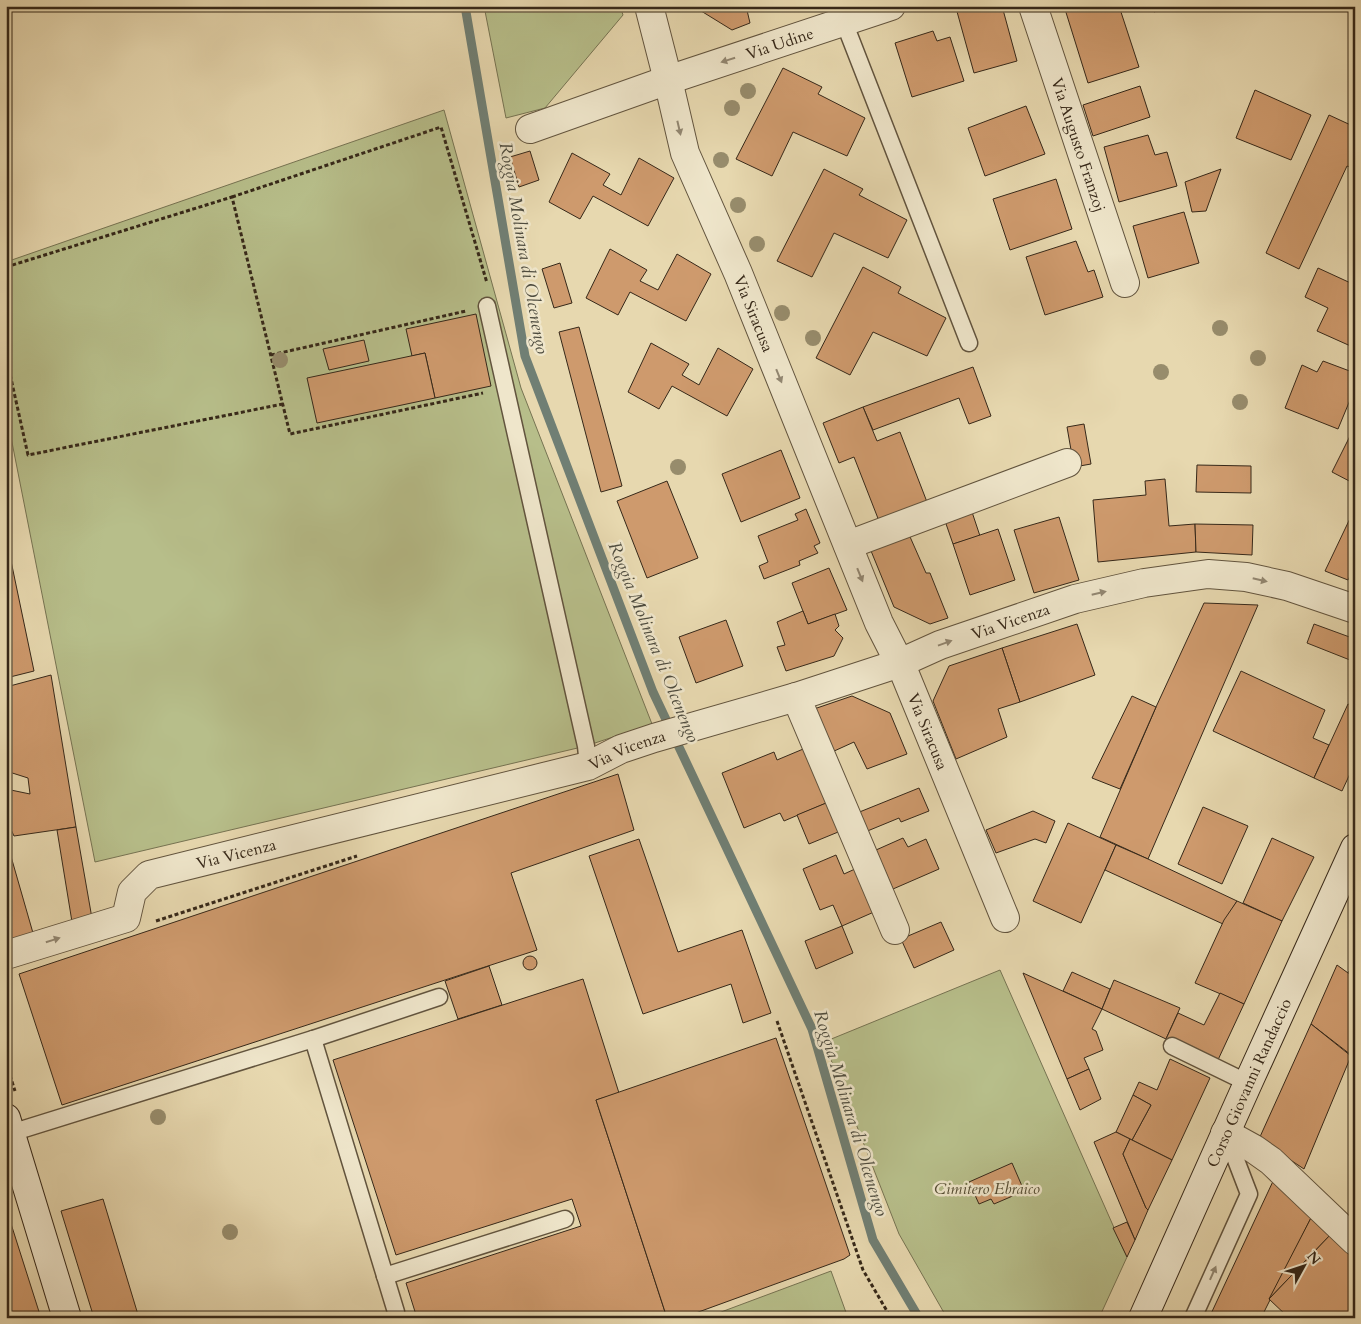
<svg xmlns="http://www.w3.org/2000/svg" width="1361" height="1324" font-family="Cardo,serif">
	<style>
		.green { fill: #b7be8a; stroke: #767352 }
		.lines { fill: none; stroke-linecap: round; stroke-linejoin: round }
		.stream { stroke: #707f74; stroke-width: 9 }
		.building { fill: #ce9a6d; stroke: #362819 }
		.lane-casing { stroke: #62543e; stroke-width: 19 }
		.street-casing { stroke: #62543e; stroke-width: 30 }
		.secondary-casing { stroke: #362819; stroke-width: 30 }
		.path { stroke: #362819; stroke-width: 3; stroke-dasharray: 4 2.5; stroke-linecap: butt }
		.lane { stroke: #efe6cb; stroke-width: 16 }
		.street { stroke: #efe6cb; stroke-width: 28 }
		.secondary { stroke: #efe6cb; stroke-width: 28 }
		.tree { fill: #978c6c }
		.oneway { fill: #928772 }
		.labels { text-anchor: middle; stroke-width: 5; stroke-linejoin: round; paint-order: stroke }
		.street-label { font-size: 16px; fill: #362819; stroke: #efe6cb }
		.park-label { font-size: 16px; font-style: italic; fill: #564e35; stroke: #efe6cb }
		.water-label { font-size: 18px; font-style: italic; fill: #4e4c3f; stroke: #efe6cb }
	</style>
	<rect width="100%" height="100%" fill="#e7d8af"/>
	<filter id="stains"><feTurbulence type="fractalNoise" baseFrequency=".004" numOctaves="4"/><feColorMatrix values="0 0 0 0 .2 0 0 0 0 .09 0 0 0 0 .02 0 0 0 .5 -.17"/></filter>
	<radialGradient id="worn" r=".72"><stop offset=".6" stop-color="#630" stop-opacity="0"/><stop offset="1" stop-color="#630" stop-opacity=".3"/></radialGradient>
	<g class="green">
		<polygon points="484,6 620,6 623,15 545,108 506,118"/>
		<polygon points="444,110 521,388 652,724 586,746 95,862 6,412 6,262"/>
		<polygon points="1000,970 1127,1257 1099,1318 947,1318 899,1234 824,1042"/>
		<polygon points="831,1271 848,1318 705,1318"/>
	</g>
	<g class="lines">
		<polyline class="stream" points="465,6 525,356 653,692 812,1029 873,1240 919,1318"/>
	</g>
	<g class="building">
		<polygon points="693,6 746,6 750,23 732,30"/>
		<polygon points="962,6 1002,6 1017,61 974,73 956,8"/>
		<polygon points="1064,6 1119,6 1139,67 1088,83"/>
		<polygon points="1152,6 1173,6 1154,12"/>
		<polygon points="933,31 937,41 950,37 964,81 912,97 895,43"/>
		<polygon points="783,68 822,87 818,94 865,118 847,156 793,132 772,176 736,159"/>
		<polygon points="1140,86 1150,117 1093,136 1083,105"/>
		<polygon points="1255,90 1311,115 1291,160 1236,138"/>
		<polygon points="1026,106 1045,154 985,176 968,128"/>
		<polygon points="1329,115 1355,127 1355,169 1347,166 1299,269 1266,253"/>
		<polygon points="1148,135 1155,155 1167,152 1177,186 1119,202 1104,147"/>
		<polygon points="530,151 539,180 519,187 510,157"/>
		<polygon points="572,153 610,174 603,185 621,195 639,158 674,178 648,226 593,196 580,219 549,202"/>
		<polygon points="824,169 863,189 859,195 907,220 888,258 834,233 812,277 777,261"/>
		<polygon points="1221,169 1206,211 1192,212 1185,182"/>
		<polygon points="1056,179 1072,229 1010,250 993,199"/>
		<polygon points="1184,212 1199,263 1148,278 1133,226"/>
		<polygon points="1076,241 1088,272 1094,270 1103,297 1045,315 1026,257"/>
		<polygon points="610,249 647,270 640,281 658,290 677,254 711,274 686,321 630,292 618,315 586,298"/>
		<polygon points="560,263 572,303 554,308 542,269"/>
		<polygon points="863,267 901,287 898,293 946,318 927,356 873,332 850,375 816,358"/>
		<polygon points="1318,268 1355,285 1355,348 1317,331 1328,308 1305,297"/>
		<polygon points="476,314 491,386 435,398 425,353 412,356 406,329"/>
		<polygon points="579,327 622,486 601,492 559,332"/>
		<polygon points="364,340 369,361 329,370 323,349"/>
		<polygon points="651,343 689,364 682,375 699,385 718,348 753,369 727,416 672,386 659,409 628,392"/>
		<polygon points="425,353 435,398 317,423 307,378"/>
		<polygon points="1323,361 1355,373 1355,388 1338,429 1285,408 1302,365 1317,372"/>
		<polygon points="973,367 991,416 969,424 959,398 873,430 863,407"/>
		<polygon points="863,407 877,441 900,432 927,502 879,521 854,457 839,463 823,423"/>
		<polygon points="1084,424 1091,464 1074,467 1067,427"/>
		<polygon points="1355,426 1355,484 1332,472"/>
		<polygon points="781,450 800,498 741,522 722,474"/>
		<polygon points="1197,465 1251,466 1251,493 1196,492"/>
		<polygon points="1165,479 1169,526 1195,524 1196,552 1098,562 1093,500 1146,495 1145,481"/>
		<polygon points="667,481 698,558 647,578 617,501"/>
		<polygon points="1355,508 1355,566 1348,580 1325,571"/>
		<polygon points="806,509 820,543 814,546 818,553 799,561 800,565 764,579 759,566 768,562 758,536 798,520 795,514"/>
		<polygon points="971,509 980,536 953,544 944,518"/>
		<polygon points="1059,517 1079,580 1034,593 1014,530"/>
		<polygon points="1195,524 1253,525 1252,555 1196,552"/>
		<polygon points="998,529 1015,580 970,595 953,544"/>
		<polygon points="907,530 926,573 930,573 948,618 930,624 894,607 869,546"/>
		<polygon points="6,537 34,671 6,678"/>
		<polygon points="829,568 847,610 808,624 792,583"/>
		<polygon points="1204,603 1258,605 1148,859 1100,837 1156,707"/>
		<polygon points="803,611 808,624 835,614 839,626 835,630 843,638 834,656 786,671 777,647 785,645 777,622"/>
		<polygon points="726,620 743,666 696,683 679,637"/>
		<polygon points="1077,624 1095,675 1020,702 1002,648"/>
		<polygon points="1314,624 1355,639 1355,662 1307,643"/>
		<polygon points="1002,648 1020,702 998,709 1007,737 956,759 933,701 949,666"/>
		<polygon points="1241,671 1325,710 1313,738 1329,745 1314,778 1213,731"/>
		<polygon points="51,675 76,827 14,836 6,819 6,789 30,794 28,778 6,771 6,687"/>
		<polygon points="852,696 890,713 907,754 867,769 854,742 832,752 814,709"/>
		<polygon points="1132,696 1156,707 1120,789 1092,778"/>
		<polygon points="1348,704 1355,707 1355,763 1342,791 1314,778"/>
		<polygon points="808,747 831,801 784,821 780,813 744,828 722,773 774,752 777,760"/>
		<polygon points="618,774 634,830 511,873 537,950 62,1105 19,974"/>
		<polygon points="919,788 929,811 901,822 899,818 865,832 857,813"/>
		<polygon points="831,801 843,830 809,844 797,815"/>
		<polygon points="1203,807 1248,826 1222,884 1178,864"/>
		<polygon points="1033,811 1055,821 1046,843 1035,839 996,853 986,830"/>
		<polygon points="1068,823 1116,845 1081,923 1033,901"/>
		<polygon points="76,827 93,924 73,928 57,830"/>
		<polygon points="903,838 908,847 926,839 939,869 893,889 876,850"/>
		<polygon points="1272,838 1314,857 1282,921 1243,903"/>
		<polygon points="6,839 35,940 6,948"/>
		<polygon points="639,839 678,952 742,930 771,1013 743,1023 731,984 643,1014 589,856"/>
		<polygon points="1116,845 1148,859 1237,901 1223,924 1105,870"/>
		<polygon points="836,855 844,874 855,869 874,912 842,926 833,905 820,910 803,869"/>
		<polygon points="1237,901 1282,921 1244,1004 1195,983 1224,920"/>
		<polygon points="941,922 954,950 914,968 901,939"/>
		<polygon points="842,926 853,953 816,969 805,941"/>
		<circle cx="530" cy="963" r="7"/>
		<polygon points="1355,963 1355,978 1347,974"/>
		<polygon points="1337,965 1355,978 1355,1007 1352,1016 1355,1018 1355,1058 1311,1024"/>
		<polygon points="489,966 502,1005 458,1019 445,981"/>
		<polygon points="1072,972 1110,989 1102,1009 1063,991"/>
		<polygon points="1023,973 1102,1009 1092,1029 1096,1031 1103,1050 1084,1058 1089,1069 1067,1079"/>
		<polygon points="583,979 619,1093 596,1100 667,1318 417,1318 406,1283 581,1226 572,1199 396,1255 333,1060"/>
		<polygon points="1114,980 1180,1008 1166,1039 1102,1009"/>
		<polygon points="1220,993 1244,1004 1217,1062 1166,1039 1178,1013 1204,1025"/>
		<polygon points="1311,1024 1351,1056 1304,1169 1259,1139"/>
		<polygon points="776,1038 850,1255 844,1259 682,1318 667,1318 596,1100"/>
		<polygon points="1170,1059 1210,1078 1172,1160 1132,1140 1151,1105 1133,1095 1139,1082 1157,1090"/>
		<polygon points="1089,1069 1101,1099 1080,1110 1067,1079"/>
		<polygon points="1133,1095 1151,1105 1132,1140 1116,1132"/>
		<polygon points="1116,1132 1130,1139 1123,1154 1146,1208 1148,1210 1135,1240 1094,1142"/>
		<polygon points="1130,1139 1172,1160 1148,1210 1146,1208 1123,1154"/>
		<polygon points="1012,1163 1022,1186 1012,1190 1015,1195 994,1204 991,1199 979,1204 969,1182"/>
		<polygon points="1275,1177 1313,1214 1261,1318 1209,1318"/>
		<polygon points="103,1199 139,1318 94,1318 61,1211"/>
		<polygon points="6,1208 41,1318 6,1318"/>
		<polygon points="1313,1214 1333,1232 1269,1299"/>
		<polygon points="1127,1222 1135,1240 1127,1257 1113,1228"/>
		<polygon points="1333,1232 1355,1253 1355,1318 1289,1318 1269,1299"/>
	</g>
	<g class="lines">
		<g class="lane-casing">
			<g id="lane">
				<polyline points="844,22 969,343"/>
				<polyline points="487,306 586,746 588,766"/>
				<polyline points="313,1039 439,997"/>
				<polyline points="1172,1046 1248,1083"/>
				<polyline points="11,1133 313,1039 396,1312"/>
				<polyline points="385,1276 565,1219"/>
				<polyline points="1193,1318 1249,1194 1226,1134"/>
			</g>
		</g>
		<g class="street-casing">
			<g id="street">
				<path id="s1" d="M649 6 668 80 685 153 738 273 879 623 904 672 1005 918"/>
				<path id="s2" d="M1033 6 1125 283"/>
				<path id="s3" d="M530 129 668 80 891 6"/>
				<polyline points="848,545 1067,463"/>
				<polyline points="796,697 895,930"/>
				<path id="s4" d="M6 955 126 918 132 892 149 875 588 766 621 749 654 738 796 697 900 663 940 645 1075 599 1144 583 1208 574 1246 577 1287 586 1355 609"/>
				<polyline points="1225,1133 1254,1149 1271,1161 1355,1241"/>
			</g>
		</g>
		<g class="secondary-casing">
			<g id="secondary">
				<polyline points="6,1118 67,1318"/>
				<path id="s5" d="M1143 1318 1248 1083 1355 848"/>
			</g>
		</g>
		<g class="path">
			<polyline points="232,197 441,127 487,283"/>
			<polyline points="6,267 232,197 290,434 483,393"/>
			<polyline points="271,355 466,311"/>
			<polyline points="6,356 28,455 283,404"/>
			<polyline points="156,921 357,856"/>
			<polyline points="777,1021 863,1270 891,1318"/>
			<polyline points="6,1063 15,1091"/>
		</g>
		<use href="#lane" class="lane"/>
		<use href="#street" class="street"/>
		<use href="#secondary" class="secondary"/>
	</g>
	<g class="tree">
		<circle cx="748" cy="91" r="8"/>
		<circle cx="732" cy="108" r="8"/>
		<circle cx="721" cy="160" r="8"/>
		<circle cx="738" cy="205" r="8"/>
		<circle cx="757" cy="244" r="8"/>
		<circle cx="782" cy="313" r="8"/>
		<circle cx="1220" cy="328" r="8"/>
		<circle cx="813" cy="338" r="8"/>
		<circle cx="1258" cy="358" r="8"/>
		<circle cx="280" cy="360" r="8"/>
		<circle cx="1161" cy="372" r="8"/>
		<circle cx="1240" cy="402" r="8"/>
		<circle cx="678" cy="467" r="8"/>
		<circle cx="158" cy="1117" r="8"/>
		<circle cx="230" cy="1232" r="8"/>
	</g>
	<defs><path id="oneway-solid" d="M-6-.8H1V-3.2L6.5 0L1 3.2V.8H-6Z" transform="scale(1.25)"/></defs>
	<g class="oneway">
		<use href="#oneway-solid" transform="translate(728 60) rotate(162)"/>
		<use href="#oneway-solid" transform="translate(679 128) rotate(77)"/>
		<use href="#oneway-solid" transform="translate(779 376) rotate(68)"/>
		<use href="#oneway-solid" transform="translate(860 575) rotate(68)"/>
		<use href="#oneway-solid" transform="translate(1260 580) rotate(13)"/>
		<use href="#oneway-solid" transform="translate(1099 593) rotate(-13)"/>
		<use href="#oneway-solid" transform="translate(945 643) rotate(-20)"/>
		<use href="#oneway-solid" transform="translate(53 940) rotate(-17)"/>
		<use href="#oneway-solid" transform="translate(1213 1273) rotate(-66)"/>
	</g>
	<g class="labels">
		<g class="street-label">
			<text dy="6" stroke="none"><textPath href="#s3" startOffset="264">Via Udine</textPath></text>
			<text dy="6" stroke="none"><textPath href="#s2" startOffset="146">Via Augusto Franzoj</textPath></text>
			<text dy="6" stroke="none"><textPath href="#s1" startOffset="326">Via Siracusa</textPath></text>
			<text dy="6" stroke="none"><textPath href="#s4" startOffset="1076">Via Vicenza</textPath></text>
			<text dy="6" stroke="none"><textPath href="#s1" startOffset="779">Via Siracusa</textPath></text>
			<text dy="6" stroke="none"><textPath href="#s4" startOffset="671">Via Vicenza</textPath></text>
			<text dy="6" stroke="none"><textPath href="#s4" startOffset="266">Via Vicenza</textPath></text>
			<text dy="6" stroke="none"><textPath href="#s5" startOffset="258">Corso Giovanni Randaccio</textPath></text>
		</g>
		<g class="park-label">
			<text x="987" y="1194">Cimitero Ebraico</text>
		</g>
		<g class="water-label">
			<text transform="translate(524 248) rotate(80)" y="6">Roggia Molinara di Olcenengo</text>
			<text transform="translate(654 642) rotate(68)" y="6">Roggia Molinara di Olcenengo</text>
			<text transform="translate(851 1113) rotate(73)" y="6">Roggia Molinara di Olcenengo</text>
		</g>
	</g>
	<rect width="1361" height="1324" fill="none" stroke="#e7d8af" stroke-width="25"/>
	<rect x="8" y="8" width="1346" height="1309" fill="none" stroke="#362819" stroke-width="2.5"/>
	<rect x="12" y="12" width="1336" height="1299" fill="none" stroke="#362819"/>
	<g transform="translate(1304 1266) rotate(50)" stroke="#efe6cb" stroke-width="4" paint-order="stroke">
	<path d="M0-4L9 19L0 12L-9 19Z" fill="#362819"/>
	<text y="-8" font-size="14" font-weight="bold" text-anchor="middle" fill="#362819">N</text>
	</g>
	<rect width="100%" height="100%" filter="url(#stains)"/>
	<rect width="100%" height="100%" fill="url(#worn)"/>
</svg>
